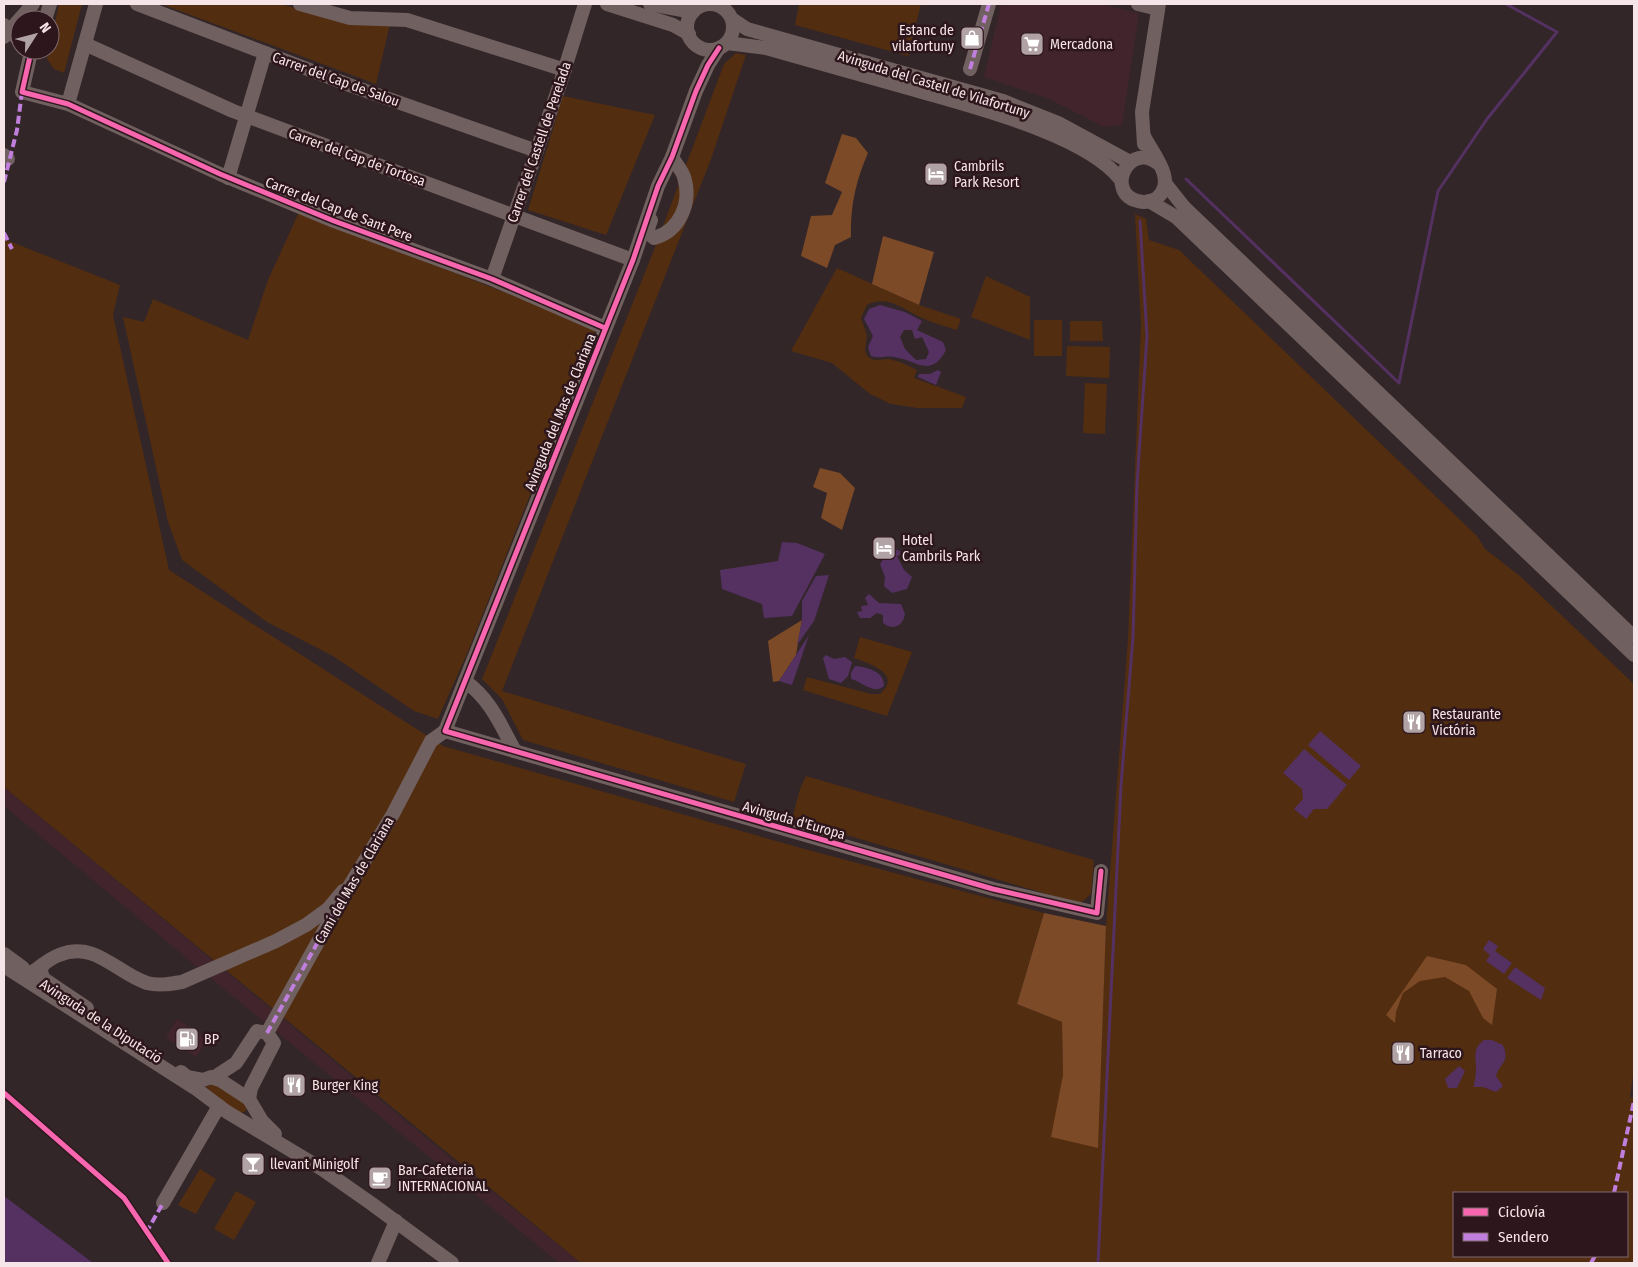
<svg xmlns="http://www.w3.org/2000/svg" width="1638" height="1267" font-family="'Fira Sans Condensed',sans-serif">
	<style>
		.built { fill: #42252c }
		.green { fill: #522d10; fill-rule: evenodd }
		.forest { fill: #7c4a26 }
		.water { fill: #543161; fill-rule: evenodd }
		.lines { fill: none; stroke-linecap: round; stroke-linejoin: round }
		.stream { stroke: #543161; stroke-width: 3 }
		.minor { stroke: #70605f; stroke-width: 14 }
		.quiet { stroke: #c07fdc; stroke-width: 4; stroke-dasharray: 8 4; stroke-linecap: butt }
		.cycleway-casing { stroke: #2e171c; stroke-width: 8 }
		.cycleway { stroke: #f766af; stroke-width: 5 }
		.labels { text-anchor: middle; stroke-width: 5; stroke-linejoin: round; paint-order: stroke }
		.poi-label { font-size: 14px; fill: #f6e5e8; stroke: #2e171c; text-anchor: start }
		.street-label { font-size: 14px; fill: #f6e5e8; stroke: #2e171c }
	</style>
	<rect width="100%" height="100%" fill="#322629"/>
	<g class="built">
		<polygon points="1001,4 1101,4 1139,13 1122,125 1104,127 1047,98 984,77"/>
		<polygon points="4,787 441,1150 581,1263 559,1263 202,971 4,806"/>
		<polygon points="177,1019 208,1039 196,1057 166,1038"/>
	</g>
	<g class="green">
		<polygon points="59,4 82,4 64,73 54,69 47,59"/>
		<polygon points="161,4 281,4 351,24 390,24 376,84"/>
		<polygon points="799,4 921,4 908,56 795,25"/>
		<polygon points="736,53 746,55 711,159 502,691 746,764 734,802 523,740 502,699 482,679 654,250 724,64"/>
		<polygon points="563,96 655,115 606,235 528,210"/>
		<polygon points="299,212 534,304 595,331 469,649 438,719 414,711 333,656 267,622 182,560 168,522 123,317 144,322 153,299 248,340 268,280"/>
		<path d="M1135 214 1146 219 1149 240 1179 250 1477 536 1485 549 1520 576 1634 684V1069L1630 1097 1634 1098V1263H581L4 787V239L120 285 113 315 169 570 443 746 801 848 1044 913 1017 1004 1062 1022 1063 1075 1059 1102 1097 1148 1106 926 1128 639 1141 324ZM1454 1193H1627V1256H1454Z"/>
		<path d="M837 268 919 305 961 319 957 330C945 326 933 323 922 318 904 310 888 294 867 305L861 318 867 335 865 351 868 357 874 360 889 359 900 362 917 370 914 378 966 397 962 408H917L891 404 870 394 832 363 791 351Z"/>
		<polygon points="986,276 1030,297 1030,340 971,317"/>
		<rect x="1034" y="320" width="28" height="36"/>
		<polygon points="1070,321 1102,321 1103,341 1070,341"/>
		<polygon points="1067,346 1110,347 1109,378 1066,376"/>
		<polygon points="1085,383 1107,384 1105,434 1083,433"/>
		<path d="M860 637 912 652 887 716 803 690 807 677 871 694H880C903 674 870 664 854 658Z"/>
		<polygon points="806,776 1094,860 1091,894 1082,902 1074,902 792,819 800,789"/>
		<polygon points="215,1083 246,1104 246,1111 239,1114 206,1088 207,1086"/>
		<polygon points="200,1169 216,1179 196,1214 178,1205"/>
		<polygon points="236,1191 256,1202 234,1240 214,1229"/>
	</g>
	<g class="forest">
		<path d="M842 134 856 138 868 153C856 180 850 207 851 237L835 245 827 268 801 256 811 216 832 215 842 192 825 183Z"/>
		<polygon points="883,236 934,252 919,305 872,284"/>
		<polygon points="820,468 840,473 855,488 842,530 821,518 827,493 813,487"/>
		<polygon points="802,620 796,655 779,681 773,682 768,641"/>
		<polygon points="1044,913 1106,926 1098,1148 1051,1137 1063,1075 1062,1022 1017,1004"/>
		<polygon points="1427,956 1466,965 1497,989 1492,1025 1483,1018 1469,991 1445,977 1420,981 1403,993 1396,1012 1395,1023 1386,1015"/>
	</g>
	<g class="water">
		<path d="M880 305 905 312 922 321 917 330 943 342 946 350C931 379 916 360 894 357 886 355 879 359 871 356L868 347 873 336 864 319 869 309ZM904 330H912L915 339 922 337 929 352 926 359 916 360 905 349 900 337Z"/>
		<polygon points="938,370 941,372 936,385 918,377 919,374 930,374"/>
		<polygon points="782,542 797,543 825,554 792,616 764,618 762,604 722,589 720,570 778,561"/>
		<polygon points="891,548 900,551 900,555 897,556 904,570 912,577 907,589 892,593 884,586 885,577 880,564 884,558 885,552"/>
		<polygon points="829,575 814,621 797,645 802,620 802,601 816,576"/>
		<path d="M869 594 879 603 901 604 905 614C903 626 893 631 883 623V615L877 613 870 618H860L857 612 862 611 861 606 868 605 865 598Z"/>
		<polygon points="809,635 792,685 779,681"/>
		<polygon points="826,655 834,659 845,657 852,662 848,676 841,683 829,679 823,658"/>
		<path d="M855 666C867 667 885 672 884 686 873 695 863 682 851 679V673Z"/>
		<polygon points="1320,731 1361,766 1349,780 1308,745"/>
		<polygon points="1304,749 1347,785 1327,809 1314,809 1306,819 1294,809 1303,799 1302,789 1283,773"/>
		<polygon points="1489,940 1498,946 1495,951 1512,963 1504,974 1486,961 1490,955 1483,949"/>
		<polygon points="1515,967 1545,988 1541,1000 1507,978"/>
		<path d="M1484 1040H1492L1503 1045C1510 1063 1501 1061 1496 1076L1503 1086 1496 1092 1483 1087H1474C1474 1082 1476 1076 1476 1070 1476 1056 1472 1049 1484 1040Z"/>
		<polygon points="1459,1066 1465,1071 1457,1088 1448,1088 1445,1079"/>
		<polygon points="4,1196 93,1263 4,1263"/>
	</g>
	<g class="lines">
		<g class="stream">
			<polyline points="1186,179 1399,383 1438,191 1487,119 1557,32 1506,4"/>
			<polyline points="1098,1263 1121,785 1133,637 1137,484 1147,336 1140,221"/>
		</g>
		<g class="minor">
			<polyline points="137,4 352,86 537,151"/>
			<polyline points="300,4 350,18 407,20 565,70"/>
			<polyline points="607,4 673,25 689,34"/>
			<polyline points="650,4 693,12"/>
			<polyline points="1138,4 1158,9"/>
			<circle cx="710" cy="27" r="23"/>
			<polyline points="732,19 747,29 1003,101 1058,123 1130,162"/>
			<polyline points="45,20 50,4"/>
			<polyline points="4,25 20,41"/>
			<polyline points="4,37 33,4"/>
			<path d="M727 43 766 48C813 61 861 75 908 88 965 105 1085 133 1121 180"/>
			<polyline points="85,44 233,111 633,260"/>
			<polyline points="29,50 31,52 22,92 68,104 220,174 334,221 492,279 605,328"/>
			<polyline points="970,69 989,4"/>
			<polyline points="68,104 96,4"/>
			<path d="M1144 136C1152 153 1178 181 1157 198 1151 202 1145 203 1138 201 1104 193 1129 138 1160 165"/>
			<polyline points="1144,144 1142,112 1159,4"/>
			<polyline points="4,155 8,159"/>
			<polyline points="228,178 265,53"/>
			<polyline points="1165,183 1184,207 1634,637"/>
			<polyline points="1149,201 1176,217 1634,655"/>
			<path d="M651 220 647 231 654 238C680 231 692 202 684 177 682 170 675 163 672 157"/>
			<polyline points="492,279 560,84 585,4"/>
			<path d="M465 681C491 700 500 724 515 751"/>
			<polyline points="445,731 633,260 658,186 672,157 696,91 708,65 719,48"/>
			<polyline points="445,731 993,889 1097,913 1101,871"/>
			<polyline points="4,954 23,968"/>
			<polyline points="42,965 41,973 44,979 87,1008"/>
			<polyline points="4,966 195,1088 227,1112 322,1169 372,1204 452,1263"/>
			<path d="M15 968 24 974 30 973C40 968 48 959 59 955 95 940 116 973 147 983 158 986 170 984 182 982L276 941 306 925 328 909 343 891 347 890"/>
			<polyline points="267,1033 347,890 393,814 431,741 445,731"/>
			<polyline points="181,1072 187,1077 203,1080 211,1077 220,1080 249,1099 262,1121 275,1134"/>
			<polyline points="213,1078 236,1063 257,1031 267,1033 274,1043 251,1088 249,1099"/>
			<polyline points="163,1203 219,1106"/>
			<polyline points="378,1263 396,1221"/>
		</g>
		<g class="quiet">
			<polyline points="970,69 989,4"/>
			<polyline points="4,182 17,130 22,92"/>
			<polyline points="4,233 12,249"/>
			<polyline points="267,1033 347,890"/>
			<polyline points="1614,1193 1634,1101"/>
			<polyline points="146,1233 163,1203"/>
			<polyline points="1591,1263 1595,1256"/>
		</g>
		<g class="cycleway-casing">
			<g id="cycleway">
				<polyline points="719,48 708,65 696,91 672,157 658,186 633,260 445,731 993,889 1097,913 1101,871"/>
				<polyline points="29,50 31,52 22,92 68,104 220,174 334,221 492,279 605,328"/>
				<polyline points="4,1093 124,1198 168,1263"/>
			</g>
		</g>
		<use href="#cycleway" class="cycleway"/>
	</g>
	<defs>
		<g id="shop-square" transform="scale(1.25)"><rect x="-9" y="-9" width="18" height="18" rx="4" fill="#b1a2a5" stroke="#2e171c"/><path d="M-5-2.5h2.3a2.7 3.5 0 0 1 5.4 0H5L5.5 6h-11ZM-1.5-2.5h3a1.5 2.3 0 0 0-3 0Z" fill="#fff"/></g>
		<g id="supermarket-square" transform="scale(1.25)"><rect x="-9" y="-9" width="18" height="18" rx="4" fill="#b1a2a5" stroke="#2e171c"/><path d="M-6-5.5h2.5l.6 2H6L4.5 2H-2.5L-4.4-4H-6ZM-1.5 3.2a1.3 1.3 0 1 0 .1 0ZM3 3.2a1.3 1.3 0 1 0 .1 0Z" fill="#fff"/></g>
		<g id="hotel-square" transform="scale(1.25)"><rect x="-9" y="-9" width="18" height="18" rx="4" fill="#b1a2a5" stroke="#2e171c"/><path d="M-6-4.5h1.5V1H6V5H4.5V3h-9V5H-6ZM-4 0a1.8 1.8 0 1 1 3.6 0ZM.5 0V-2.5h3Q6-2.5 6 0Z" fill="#fff"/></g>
		<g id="restaurant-square" transform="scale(1.25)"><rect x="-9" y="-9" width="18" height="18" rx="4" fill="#b1a2a5" stroke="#2e171c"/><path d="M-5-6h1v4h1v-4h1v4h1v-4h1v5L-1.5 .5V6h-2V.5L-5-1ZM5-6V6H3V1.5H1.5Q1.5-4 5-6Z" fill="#fff"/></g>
		<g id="fuel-square" transform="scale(1.25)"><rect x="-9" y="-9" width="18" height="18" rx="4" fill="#b1a2a5" stroke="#2e171c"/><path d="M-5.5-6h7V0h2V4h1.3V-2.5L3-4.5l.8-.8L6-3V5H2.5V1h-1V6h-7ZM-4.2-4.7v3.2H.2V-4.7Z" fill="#fff"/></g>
		<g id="bar-square" transform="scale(1.25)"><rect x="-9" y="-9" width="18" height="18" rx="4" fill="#b1a2a5" stroke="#2e171c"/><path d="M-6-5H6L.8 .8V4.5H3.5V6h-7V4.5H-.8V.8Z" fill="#fff"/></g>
		<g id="cafe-square" transform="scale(1.25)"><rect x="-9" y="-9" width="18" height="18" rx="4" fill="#b1a2a5" stroke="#2e171c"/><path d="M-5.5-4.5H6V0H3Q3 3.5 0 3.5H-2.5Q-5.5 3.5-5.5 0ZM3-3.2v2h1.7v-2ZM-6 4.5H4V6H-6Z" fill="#fff"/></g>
	</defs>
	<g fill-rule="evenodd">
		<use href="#shop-square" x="972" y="38"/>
		<use href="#supermarket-square" x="1032" y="44"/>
		<use href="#hotel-square" x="936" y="174"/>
		<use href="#hotel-square" x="884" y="548"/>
		<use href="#restaurant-square" x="1414" y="722"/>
		<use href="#fuel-square" x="187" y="1039"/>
		<use href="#restaurant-square" x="1403" y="1053"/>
		<use href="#restaurant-square" x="294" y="1085"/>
		<use href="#bar-square" x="253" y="1164"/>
		<use href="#cafe-square" x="380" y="1178"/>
	</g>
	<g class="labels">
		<g class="poi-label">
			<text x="954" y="35" text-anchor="end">Estanc de<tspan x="954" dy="16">vilafortuny</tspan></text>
			<text x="1050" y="49">Mercadona</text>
			<text x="954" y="171">Cambrils<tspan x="954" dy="16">Park Resort</tspan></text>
			<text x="902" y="545">Hotel<tspan x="902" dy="16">Cambrils Park</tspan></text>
			<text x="1432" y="719">Restaurante<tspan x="1432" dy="16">Victória</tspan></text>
			<text x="204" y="1044">BP</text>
			<text x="1420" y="1058">Tarraco</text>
			<text x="312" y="1090">Burger King</text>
			<text x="270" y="1169">llevant Minigolf</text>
			<text x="398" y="1175">Bar-Cafeteria<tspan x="398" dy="16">INTERNACIONAL</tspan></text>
		</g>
		<g class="street-label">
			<text transform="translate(336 79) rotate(20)" y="5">Carrer del Cap de Salou</text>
			<text transform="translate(934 84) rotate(17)" y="5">Avinguda del Castell de Vilafortuny</text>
			<text transform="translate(539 142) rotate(-71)" y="5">Carrer del Castell de Perelada</text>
			<text transform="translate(357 157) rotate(20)" y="5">Carrer del Cap de Tortosa</text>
			<text transform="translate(339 209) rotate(21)" y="5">Carrer del Cap de Sant Pere</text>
			<text transform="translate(560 412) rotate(-68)" y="5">Avinguda del Mas de Clariana</text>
			<text transform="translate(794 820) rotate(16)" y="5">Avinguda d'Europa</text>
			<text transform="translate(354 880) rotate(-60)" y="5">Camí del Mas de Clariana</text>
			<text transform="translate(101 1021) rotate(33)" y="5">Avinguda de la Diputació</text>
		</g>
	</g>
	<rect width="1638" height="1267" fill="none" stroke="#f6e5e8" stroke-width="10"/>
	<rect x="1453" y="1192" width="175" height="65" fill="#2e171c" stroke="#7e696e"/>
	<rect x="1463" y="1208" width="25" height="8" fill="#f766af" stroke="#7e696e"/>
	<text x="1498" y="1217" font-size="15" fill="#f6e5e8">Ciclovía</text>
	<rect x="1463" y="1233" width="25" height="8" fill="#c07fdc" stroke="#7e696e"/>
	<text x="1498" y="1242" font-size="15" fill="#f6e5e8">Sendero</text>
	<g transform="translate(35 35) rotate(54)"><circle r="24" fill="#2e171c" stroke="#7e696e"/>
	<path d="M0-4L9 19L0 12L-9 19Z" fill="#b1a2a5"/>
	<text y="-8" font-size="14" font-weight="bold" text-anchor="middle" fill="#f6e5e8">N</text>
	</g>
</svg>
